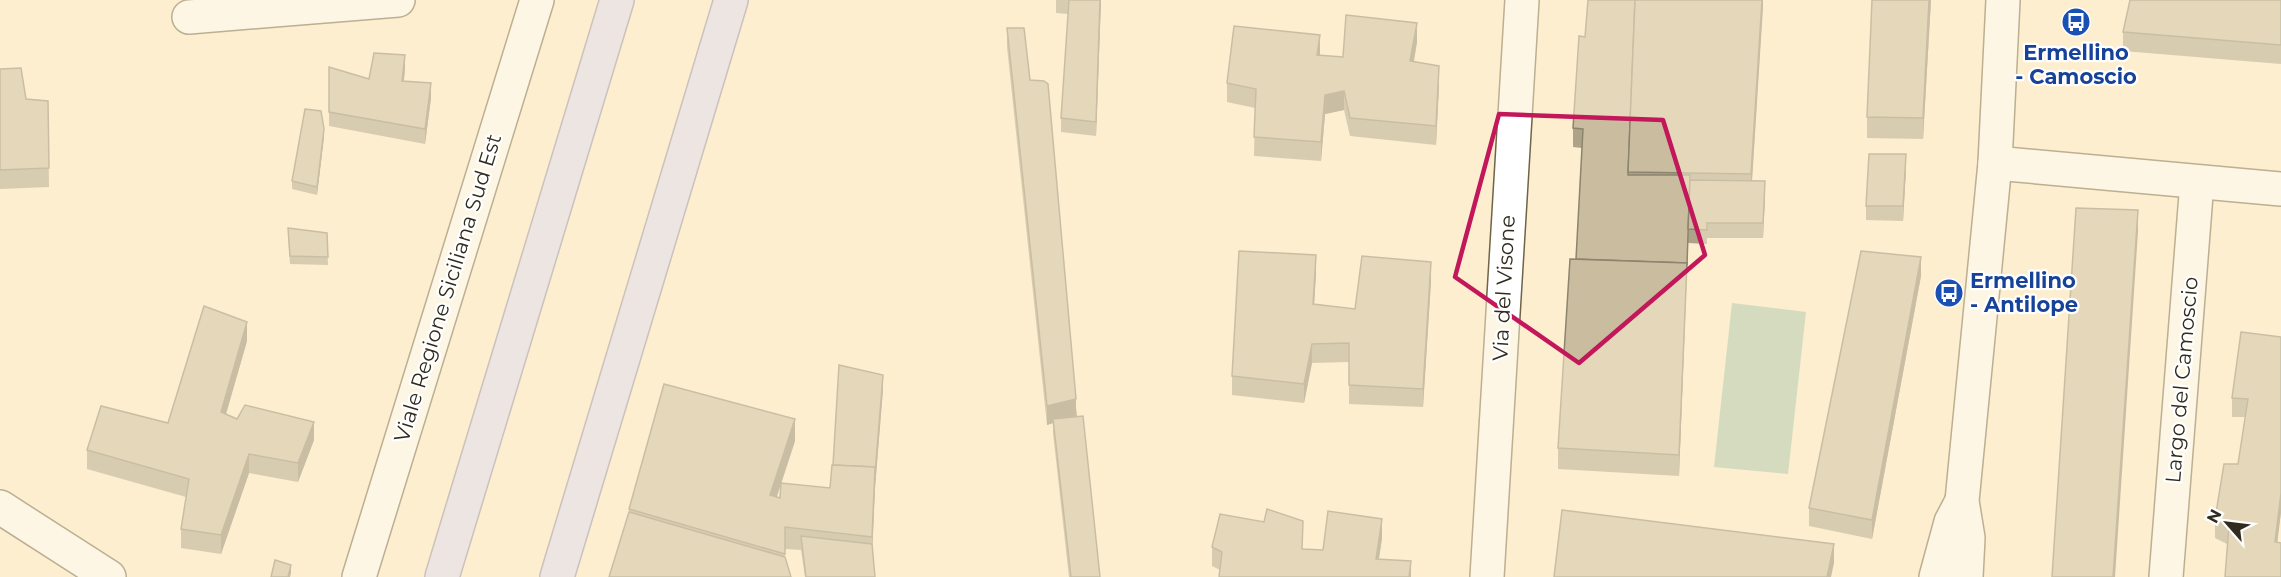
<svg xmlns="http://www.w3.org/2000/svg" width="2281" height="577" font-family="Montserrat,sans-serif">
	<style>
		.park { fill: #a7c4ab }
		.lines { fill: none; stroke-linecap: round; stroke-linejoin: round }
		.minor-casing { stroke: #6f6348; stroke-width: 36 }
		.major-casing { stroke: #918ba6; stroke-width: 36 }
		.minor { stroke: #fff; stroke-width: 33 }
		.major { stroke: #dcd9f5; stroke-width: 33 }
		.wall { fill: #aea389 }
		.shaded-wall { fill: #8d846f }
		.building { fill: #cabd9f; stroke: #8d846f; stroke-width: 1.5 }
		.marked { fill: none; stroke: #c2185b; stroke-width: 4.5; stroke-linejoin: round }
		.labels { text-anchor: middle; stroke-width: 4.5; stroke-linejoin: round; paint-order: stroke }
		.transit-label { font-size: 21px; font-weight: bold; fill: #164399; stroke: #fff }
		.street-label { font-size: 21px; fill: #302b1f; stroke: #fff }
	</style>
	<rect width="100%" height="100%" fill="#fceecf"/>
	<polygon class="park" points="1732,303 1806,312 1788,474 1714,467"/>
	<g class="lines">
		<g class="minor-casing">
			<g id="minor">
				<polyline points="189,17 398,0"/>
				<polyline points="1995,163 2281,189"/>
				<polyline points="0,507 109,577"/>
				<polyline points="359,577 537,0"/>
				<polyline points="1487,577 1522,0"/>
				<polyline points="1936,577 1951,522 1961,503"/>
				<polyline points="1966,577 1968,538 1962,501 1995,163 2003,0"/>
				<polyline points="2166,577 2197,182"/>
			</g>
		</g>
		<g class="major-casing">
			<g id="major">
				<polyline points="442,577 617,0"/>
				<polyline points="557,577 731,0"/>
			</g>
		</g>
		<use href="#minor" class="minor"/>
		<use href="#major" class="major"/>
	</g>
	<g class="wall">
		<polygon points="1056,0 1101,0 1096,136 1061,132 1061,118 1068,14 1056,13"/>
		<polygon points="1763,0 1752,181 1765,196 1763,238 1707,238 1707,244 1688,243 1679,476 1558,469 1558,448 1576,259 1582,148 1573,147 1573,128 1585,37"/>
		<polygon points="1931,0 1923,139 1867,138 1867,117"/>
		<polygon points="2281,0 2281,64 2123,51 2123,32"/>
		<polygon points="1007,28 1030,80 1100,577 1069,577 1053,433 1053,423 1047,425 1007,47"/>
		<polygon points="1417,42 1414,62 1439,85 1436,145 1350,136 1344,110 1325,114 1321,161 1254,156 1255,108 1227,102 1227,83 1319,56 1343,57"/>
		<polygon points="329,67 369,79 405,69 404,81 431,98 425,144 329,126"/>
		<polygon points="0,69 26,99 48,101 49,187 0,189"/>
		<polygon points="324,137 317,195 292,189 292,181"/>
		<polygon points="1906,169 1903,221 1866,220 1866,206"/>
		<polygon points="327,233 328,265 290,264 288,236"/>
		<polygon points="1316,274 1314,304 1355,309 1431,281 1423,407 1349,404 1349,362 1312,363 1304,403 1232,395 1232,376"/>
		<polygon points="1921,276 1872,539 1809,526 1809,508"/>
		<polygon points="2281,337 2281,512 2277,542 2227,544 2215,538 2215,519 2238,464 2245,417 2232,417 2232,398"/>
		<polygon points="247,341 226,414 237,419 314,440 298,482 249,473 221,554 181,548 181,529 186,497 87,469 87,450 168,423"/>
		<polygon points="883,389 875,488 872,549 875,577 805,577 801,550 785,549 785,558 629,512 629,509 795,441 777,497 780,498 830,488"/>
		<polygon points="1382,538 1379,559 1411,577 1220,570 1212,566 1212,547 1302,549 1323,550"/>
	</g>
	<g class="shaded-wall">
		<polygon points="1100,0 1101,0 1096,136 1096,122"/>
		<polygon points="1762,0 1763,0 1763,8 1751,196 1751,174"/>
		<polygon points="1929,0 1931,0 1923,139 1923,118"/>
		<polygon points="1417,23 1417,42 1410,80 1410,61"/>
		<polygon points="1320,35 1320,54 1317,74 1317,55"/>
		<polygon points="405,55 405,69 402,95 402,81"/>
		<polygon points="1439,66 1439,85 1436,145 1436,126"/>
		<polygon points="431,83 431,98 425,144 425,129"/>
		<polygon points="1344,91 1344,110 1325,114 1321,161 1321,142 1325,95"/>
		<polygon points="324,129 324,137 317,195 317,187"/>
		<polygon points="1906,154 1906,169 1903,221 1903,206"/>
		<polygon points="1765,181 1765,196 1763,238 1763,223"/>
		<polygon points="2138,210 2138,232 2115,577 2113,577"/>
		<polygon points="1688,243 1679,476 1679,455"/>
		<polygon points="1316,255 1316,274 1313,323 1313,304"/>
		<polygon points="1921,257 1921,276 1872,539 1872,520"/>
		<polygon points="1431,262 1431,281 1423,407 1423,389"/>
		<polygon points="247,322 247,341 221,431 221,412"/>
		<polygon points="1312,344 1312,363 1304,403 1304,384"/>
		<polygon points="883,375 883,389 875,488 872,558 872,537 875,467"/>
		<polygon points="1076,399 1076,417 1053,419 1053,423 1047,425 1047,406"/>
		<polygon points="795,419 795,441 770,516 770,495"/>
		<polygon points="314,422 314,440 298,482 298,463"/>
		<polygon points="249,454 249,473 221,554 221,535"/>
		<polygon points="2281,493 2281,512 2275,561 2275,542"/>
		<polygon points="1382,519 1382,538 1376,577 1376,559"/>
		<polygon points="1834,544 1834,563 1831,577 1827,577"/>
		<polygon points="1411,561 1411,577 1409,577"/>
		<polygon points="291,565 291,573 290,577 288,577"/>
	</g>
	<g class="building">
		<polygon points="1069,0 1100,0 1096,122 1061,118"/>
		<polygon points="1588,0 1635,0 1628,175 1690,175 1687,265 1687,263 1576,259 1583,129 1573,128 1579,36 1585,37"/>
		<polygon points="1635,0 1762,0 1751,174 1628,172"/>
		<polygon points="1872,0 1929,0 1923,118 1867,117"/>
		<polygon points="2130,0 2281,0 2281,45 2123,32"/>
		<polygon points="1346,15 1417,23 1410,61 1439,66 1436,126 1350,118 1344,91 1325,95 1321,142 1254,137 1256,89 1227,83 1234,26 1320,35 1317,55 1343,57"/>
		<polygon points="1007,28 1024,28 1030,80 1044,81 1048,84 1076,399 1047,406"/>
		<polygon points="374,53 405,55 402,81 431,83 425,129 329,112 329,67 369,79"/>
		<polygon points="21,68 26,99 48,101 49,168 0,170 0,69"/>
		<polygon points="305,109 321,111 324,129 317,187 292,181"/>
		<polygon points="1869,154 1906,154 1903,206 1866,206"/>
		<polygon points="1690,180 1765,181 1763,223 1707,223 1707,230 1688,229"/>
		<polygon points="2076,208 2138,210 2113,577 2052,577"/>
		<polygon points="288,228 327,233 328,257 290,256"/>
		<polygon points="1239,251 1316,255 1313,304 1355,309 1362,256 1431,262 1423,389 1349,385 1349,343 1312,344 1304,384 1232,376"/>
		<polygon points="1861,251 1921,257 1872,520 1809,508"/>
		<polygon points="1570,259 1687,263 1679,455 1558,448"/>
		<polygon points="204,306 247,322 221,412 237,419 245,405 314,422 298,463 249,454 221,535 181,529 189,479 87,450 101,406 168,423"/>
		<polygon points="2241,332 2281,337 2281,493 2275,542 2281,543 2281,577 2225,577 2229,525 2215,519 2224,464 2238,464 2248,399 2232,398"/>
		<polygon points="839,365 883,375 875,474 875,467 833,465"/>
		<polygon points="664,384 795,419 770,495 780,498 781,483 830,488 832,465 875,467 872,537 785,527 785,554 629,509"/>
		<polygon points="1083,416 1100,577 1071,577 1053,419"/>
		<polygon points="1267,509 1303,521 1302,549 1323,550 1328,511 1382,519 1376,559 1411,561 1409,577 1219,577 1222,552 1212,547 1220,514 1264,522"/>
		<polygon points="1562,510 1834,544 1827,577 1554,577"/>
		<polygon points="629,512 785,557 791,577 609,577"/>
		<polygon points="801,536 872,544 875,577 806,577"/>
		<polygon points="275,560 291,565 288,577 271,577"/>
	</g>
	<path d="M0 0H2281V577H0ZM1499 114 1663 120 1705 255 1579 363 1455 277Z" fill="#fceecf" fill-opacity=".55" fill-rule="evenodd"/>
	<path class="marked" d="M1499 114 1663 120 1705 255 1579 363 1455 277Z"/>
	<defs>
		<g id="bus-disc" transform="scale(1.5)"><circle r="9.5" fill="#1a4fb4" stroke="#fff"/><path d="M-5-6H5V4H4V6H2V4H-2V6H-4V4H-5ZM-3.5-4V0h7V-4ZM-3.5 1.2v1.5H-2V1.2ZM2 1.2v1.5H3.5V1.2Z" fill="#fff"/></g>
	</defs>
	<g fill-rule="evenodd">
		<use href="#bus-disc" x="2076" y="22"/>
		<use href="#bus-disc" x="1949" y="293"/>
	</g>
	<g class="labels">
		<g class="transit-label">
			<text x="2076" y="60">Ermellino<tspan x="2076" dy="24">- Camoscio</tspan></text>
			<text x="1970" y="288" text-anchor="start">Ermellino<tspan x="1970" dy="24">- Antilope</tspan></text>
		</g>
		<g class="street-label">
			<text transform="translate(448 288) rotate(-73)" y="7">Viale Regione Siciliana Sud Est</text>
			<text transform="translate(1504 288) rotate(-87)" y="7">Via del Visone</text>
			<text transform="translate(2182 380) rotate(-85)" y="7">Largo del Camoscio</text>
		</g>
	</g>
	<g transform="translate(2227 523) rotate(298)" stroke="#ffffff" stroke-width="4.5" paint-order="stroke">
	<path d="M0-4.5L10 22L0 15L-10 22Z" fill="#302b1f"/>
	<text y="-9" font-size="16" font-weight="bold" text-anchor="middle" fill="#302b1f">N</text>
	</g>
</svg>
